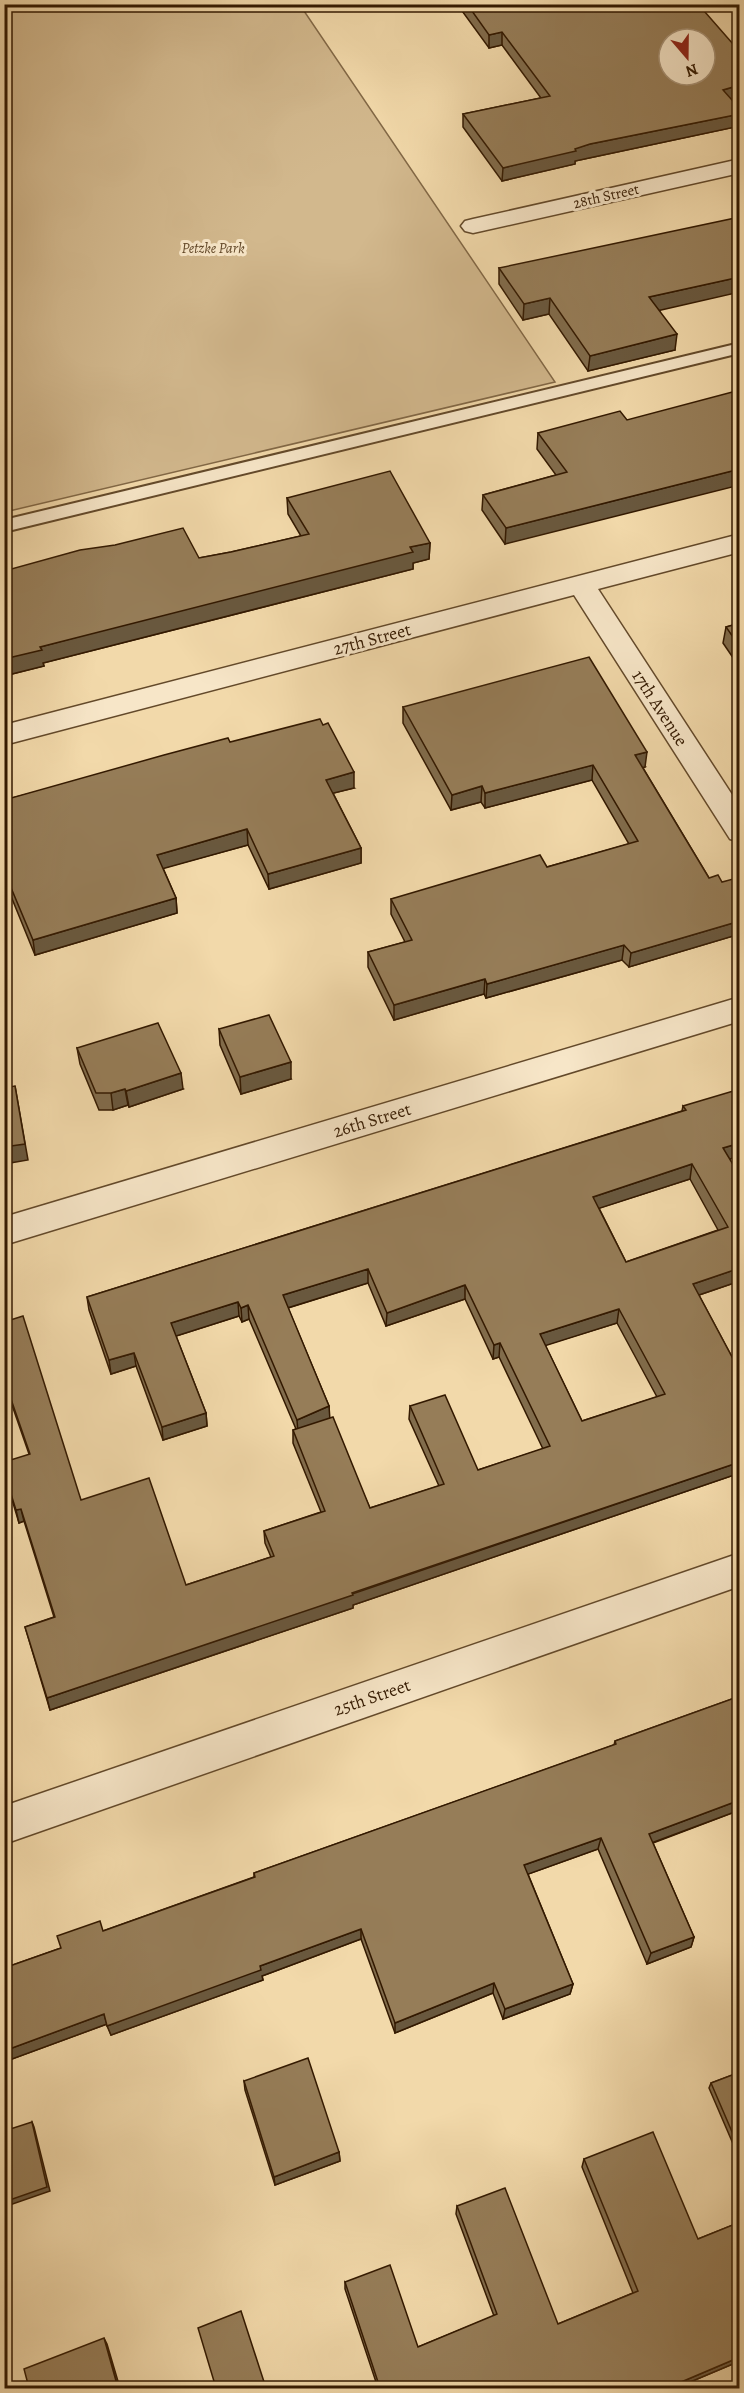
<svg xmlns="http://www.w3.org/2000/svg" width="744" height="2393" font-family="Alegreya,serif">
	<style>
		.green { fill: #d2b88d; stroke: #826846; stroke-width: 1.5 }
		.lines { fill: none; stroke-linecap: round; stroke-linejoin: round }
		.service-casing { stroke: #63492a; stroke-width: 4 }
		.minor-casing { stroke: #63492a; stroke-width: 3 }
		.service { fill: #f7e6c8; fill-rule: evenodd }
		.minor { fill: #f7e6c8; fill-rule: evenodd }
		.wall { fill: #816c4c; stroke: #331900; stroke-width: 1.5; fill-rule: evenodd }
		.shaded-wall { fill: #69583e; stroke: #331900; stroke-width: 1.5 }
		.building { fill: #967d58; stroke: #331900; stroke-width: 1.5; fill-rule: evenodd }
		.labels { text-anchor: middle; stroke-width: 6; stroke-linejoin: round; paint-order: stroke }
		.far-street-label { font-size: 15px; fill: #331900; stroke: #f7e6c8 }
		.far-park-label { font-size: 15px; font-style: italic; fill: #63492a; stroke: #f7e6c8 }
		.street-label { font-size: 18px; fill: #331900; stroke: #f7e6c8 }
	</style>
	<rect width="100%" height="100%" fill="#f2d9aa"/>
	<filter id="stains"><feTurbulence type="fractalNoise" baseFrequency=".00333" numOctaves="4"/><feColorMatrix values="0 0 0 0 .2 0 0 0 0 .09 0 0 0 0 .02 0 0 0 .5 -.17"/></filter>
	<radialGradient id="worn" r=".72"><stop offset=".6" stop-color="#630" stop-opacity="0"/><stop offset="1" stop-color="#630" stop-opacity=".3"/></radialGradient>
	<polygon class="green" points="4,5 300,5 555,382 5,512"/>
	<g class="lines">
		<g class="service-casing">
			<polygon id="service" points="740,343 740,353 4,532 4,520"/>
		</g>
		<g class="minor-casing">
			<g id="minor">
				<polygon points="740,159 740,173 473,233 465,231 461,226 465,221 473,219"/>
				<polygon points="740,534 740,552 598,589 740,807 740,842 730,839 574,595 4,745 4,725"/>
				<polygon points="740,997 740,1021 4,1245 4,1217"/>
				<polygon points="740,1553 740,1586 4,1844 4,1806"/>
			</g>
		</g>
		<use href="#service" class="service"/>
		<use href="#minor" class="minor"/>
	</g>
	<g class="wall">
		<polygon points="457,4 698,4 732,100 740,109 740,126 589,158 575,161 575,164 502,181 463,127 463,114 541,98 502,45 489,48"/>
		<polygon points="499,268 659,310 675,350 588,371 549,314 523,320 499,284"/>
		<polygon points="627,420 505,544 482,510 483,495 556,475 537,449 538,433"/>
		<polygon points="287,498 430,543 429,559 413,563 413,569 43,663 44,666 4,676 199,558 231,552 301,536 288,514"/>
		<polygon points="740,623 740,668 723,643 726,627"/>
		<polygon points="403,707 645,767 643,768 709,878 722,882 740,890 740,934 629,967 622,960 486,998 484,994 394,1020 368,967 368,952 405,942 391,914 391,899 547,867 629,844 592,780 485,808 481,802 451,810 403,723"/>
		<polygon points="230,742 354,788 333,793 361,848 361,863 269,889 248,845 163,868 176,898 177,913 35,955 4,879 4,800"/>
		<polygon points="219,1029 291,1079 241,1094 220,1045"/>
		<polygon points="77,1048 183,1089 129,1107 128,1105 113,1110 99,1110 80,1064"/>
		<path d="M683 1106 730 1159 740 1281 699 1295 740 1372V1473L353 1605V1608L50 1710 25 1627 54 1617 24 1521 19 1523 4 1473 29 1454 4 1382V1322L81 1500 186 1585 271 1557 265 1543 264 1531 321 1512 293 1443V1430L296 1429 249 1319 242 1322 239 1316 176 1336 206 1413 207 1426 163 1440 136 1366 111 1374 89 1310 87 1297 682 1111ZM690 1179 718 1230 626 1262 599 1208ZM368 1283 386 1326 465 1299 493 1359 499 1357 543 1449 478 1470 410 1406 409 1419 439 1486 370 1508 329 1418V1406L288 1308ZM617 1323 657 1397 582 1421 545 1345Z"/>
		<polygon points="740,1696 740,1810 653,1843 694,1937 691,1947 647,1964 598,1849 528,1874 573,1984 570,1994 503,2019 493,1993 395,2033 361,1939 262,1976 263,1980 111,2035 107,2024 4,2062 4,1968 61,1948 103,1931 254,1877 254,1873 614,1745 615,1741"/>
		<polygon points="740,2072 740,2152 737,2153 709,2088 711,2083"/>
		<polygon points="244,2081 339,2152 340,2161 275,2185 245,2090"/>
		<polygon points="584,2159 698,2239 740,2222 740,2361 676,2388 378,2388 345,2289 345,2282 418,2347 494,2316 456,2214 457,2206 558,2324 633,2293 582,2167"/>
	</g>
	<g class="shaded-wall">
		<polygon points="502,32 502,45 489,48 489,35"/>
		<polygon points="740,85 740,97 721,103 723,90"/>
		<polygon points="740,114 740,126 589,158 575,161 575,164 502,181 503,168 590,144"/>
		<polygon points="740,277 740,292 648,313 649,297"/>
		<polygon points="550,298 549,314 523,320 524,304"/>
		<polygon points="677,334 675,350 588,371 590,356"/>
		<polygon points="740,469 740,485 505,544 506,528"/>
		<polygon points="430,543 429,559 413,563 413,569 43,663 44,666 4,676 4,659 40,647 410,547"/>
		<polygon points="647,752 645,767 633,770 635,755"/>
		<polygon points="593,765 592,780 485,808 485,793"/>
		<polygon points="354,772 354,788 326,795 326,780"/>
		<polygon points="482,786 481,802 451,810 452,795"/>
		<polygon points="247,829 248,845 158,870 157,855"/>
		<polygon points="361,848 361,863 269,889 268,874"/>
		<polygon points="176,898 177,913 35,955 33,940"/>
		<polygon points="740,921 740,934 629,967 631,953"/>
		<polygon points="624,945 622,960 486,998 487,984"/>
		<polygon points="485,979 484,994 394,1020 394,1005"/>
		<polygon points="291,1062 291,1079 241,1094 240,1077"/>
		<polygon points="181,1073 183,1089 129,1107 126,1091"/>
		<polygon points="15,1086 28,1160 4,1164 4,1147"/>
		<polygon points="125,1089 128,1105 113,1110 111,1093"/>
		<polygon points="740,1143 740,1156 720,1162 723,1148"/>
		<polygon points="692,1164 690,1179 591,1211 593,1197"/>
		<polygon points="740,1268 740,1281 690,1298 693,1284"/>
		<polygon points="368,1269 368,1283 284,1309 283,1295"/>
		<polygon points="465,1285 465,1299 386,1326 387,1313"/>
		<polygon points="238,1302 239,1316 173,1337 171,1323"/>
		<polygon points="248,1305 249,1319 242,1322 241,1308"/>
		<polygon points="619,1309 617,1323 538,1348 540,1334"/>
		<polygon points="500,1343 499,1357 493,1359 494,1345"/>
		<polygon points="134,1353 136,1366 111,1374 109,1360"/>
		<polygon points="329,1406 330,1420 298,1433 297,1420"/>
		<polygon points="206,1413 207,1426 163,1440 162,1427"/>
		<polygon points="740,1462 740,1473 353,1605 353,1608 50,1710 47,1698"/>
		<polygon points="21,1509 24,1521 19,1523 16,1510"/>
		<polygon points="740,1800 740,1810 646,1845 649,1834"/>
		<polygon points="601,1838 598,1849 523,1876 524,1865"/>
		<polygon points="361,1929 361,1939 262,1976 263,1980 111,2035 107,2026 260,1966"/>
		<polygon points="694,1937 691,1947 647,1964 651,1953"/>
		<polygon points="494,1983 493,1993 395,2033 395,2023"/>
		<polygon points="573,1984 570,1994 503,2019 505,2009"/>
		<polygon points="104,2014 107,2024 4,2062 4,2051"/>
		<polygon points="32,2122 34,2127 50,2191 4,2207 4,2202"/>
		<polygon points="339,2152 340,2161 275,2185 274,2177"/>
		<polygon points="104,2338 107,2344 120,2388 118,2388"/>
		<polygon points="740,2357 740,2361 676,2388 667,2388"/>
	</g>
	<g class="building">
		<path d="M467 4H698L740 52V85L723 90 740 109V114L590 144 575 149 576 151 503 168 463 114 550 96 502 32 489 35ZM669 39H705V75H669Z"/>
		<polygon points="740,217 740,277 649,297 677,334 590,356 550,298 524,304 499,268"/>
		<polygon points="740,390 740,469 506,528 483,495 567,472 538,433 620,411 627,420"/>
		<polygon points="390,471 430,543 410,547 413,552 40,647 42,650 4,659 4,571 80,550 115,545 183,528 199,558 231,552 309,534 287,498"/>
		<polygon points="740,623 740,647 726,627"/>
		<polygon points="589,657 647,752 635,755 709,878 718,875 722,882 733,879 740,890 740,921 631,953 624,945 487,984 485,979 394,1005 368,952 412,940 391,899 540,855 547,867 638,841 593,765 485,793 482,786 452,795 403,707"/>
		<polygon points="320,719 323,725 328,723 354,772 326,780 361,848 268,874 247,829 157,855 176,898 33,940 4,871 4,800 164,755 228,738 230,742"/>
		<polygon points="269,1015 291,1062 240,1077 219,1029"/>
		<polygon points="158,1023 181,1073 126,1091 125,1089 111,1093 96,1093 77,1048"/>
		<polygon points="15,1086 25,1144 4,1147 4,1088"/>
		<path d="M740 1089V1143L723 1148 740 1176V1268L693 1284 740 1372V1462L352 1593 353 1595 47 1698 25 1627 55 1617 21 1509 16 1510 4 1472V1462L30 1454 4 1379V1322L23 1316 81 1500 149 1478 186 1585 274 1556 264 1531 325 1511 293 1430 333 1417 370 1508 444 1484 410 1406 445 1395 478 1470 550 1446 500 1343 494 1345 465 1285 387 1313 368 1269 283 1295 329 1406 297 1420 248 1305 241 1308 238 1302 171 1323 206 1413 162 1427 134 1353 109 1360 87 1297 686 1110 683 1106ZM692 1164 728 1227 626 1262 593 1197ZM619 1309 665 1394 582 1421 540 1334Z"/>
		<polygon points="740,1696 740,1800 649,1834 694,1937 651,1953 601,1838 524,1865 573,1984 505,2009 494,1983 395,2023 361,1929 260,1966 261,1970 107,2026 104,2014 4,2051 4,1968 61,1948 57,1936 100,1921 103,1931 255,1877 254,1873 616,1744 615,1741"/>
		<polygon points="308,2058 339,2152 274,2177 244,2081"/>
		<polygon points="740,2072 740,2148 739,2148 711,2083"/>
		<polygon points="32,2122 47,2187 4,2202 4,2131"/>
		<polygon points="653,2132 698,2239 740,2222 740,2357 667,2388 380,2388 345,2282 390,2265 418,2347 497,2314 457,2206 505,2188 558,2324 638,2291 584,2159"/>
		<polygon points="241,2311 266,2388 216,2388 198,2328"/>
		<polygon points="104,2338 118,2388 29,2388 24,2369"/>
	</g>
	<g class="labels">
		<g class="far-street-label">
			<text transform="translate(606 196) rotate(-13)" y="5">28th Street</text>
		</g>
		<g class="far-park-label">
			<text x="213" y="253">Petzke Park</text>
		</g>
		<g class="street-label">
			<text transform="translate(372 639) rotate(-15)" y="6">27th Street</text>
			<text transform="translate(660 708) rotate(57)" y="6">17th Avenue</text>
			<text transform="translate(372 1120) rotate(-17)" y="6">26th Street</text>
			<text transform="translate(372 1697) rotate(-19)" y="6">25th Street</text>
		</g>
	</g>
	<rect width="744" height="2393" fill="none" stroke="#f2d9aa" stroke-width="24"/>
	<rect x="6" y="6" width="732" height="2381" fill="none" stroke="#331900" stroke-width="3"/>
	<rect x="12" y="12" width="720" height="2369" fill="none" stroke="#331900" stroke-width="1.5"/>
	<g transform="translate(687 57) rotate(160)"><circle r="28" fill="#f7e6c8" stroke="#a99478" stroke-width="1.5"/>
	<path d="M0-4.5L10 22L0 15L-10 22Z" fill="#8f2418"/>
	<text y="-9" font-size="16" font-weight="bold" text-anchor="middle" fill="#331900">N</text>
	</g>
	<rect width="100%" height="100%" filter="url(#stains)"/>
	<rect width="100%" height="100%" fill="url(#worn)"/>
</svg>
